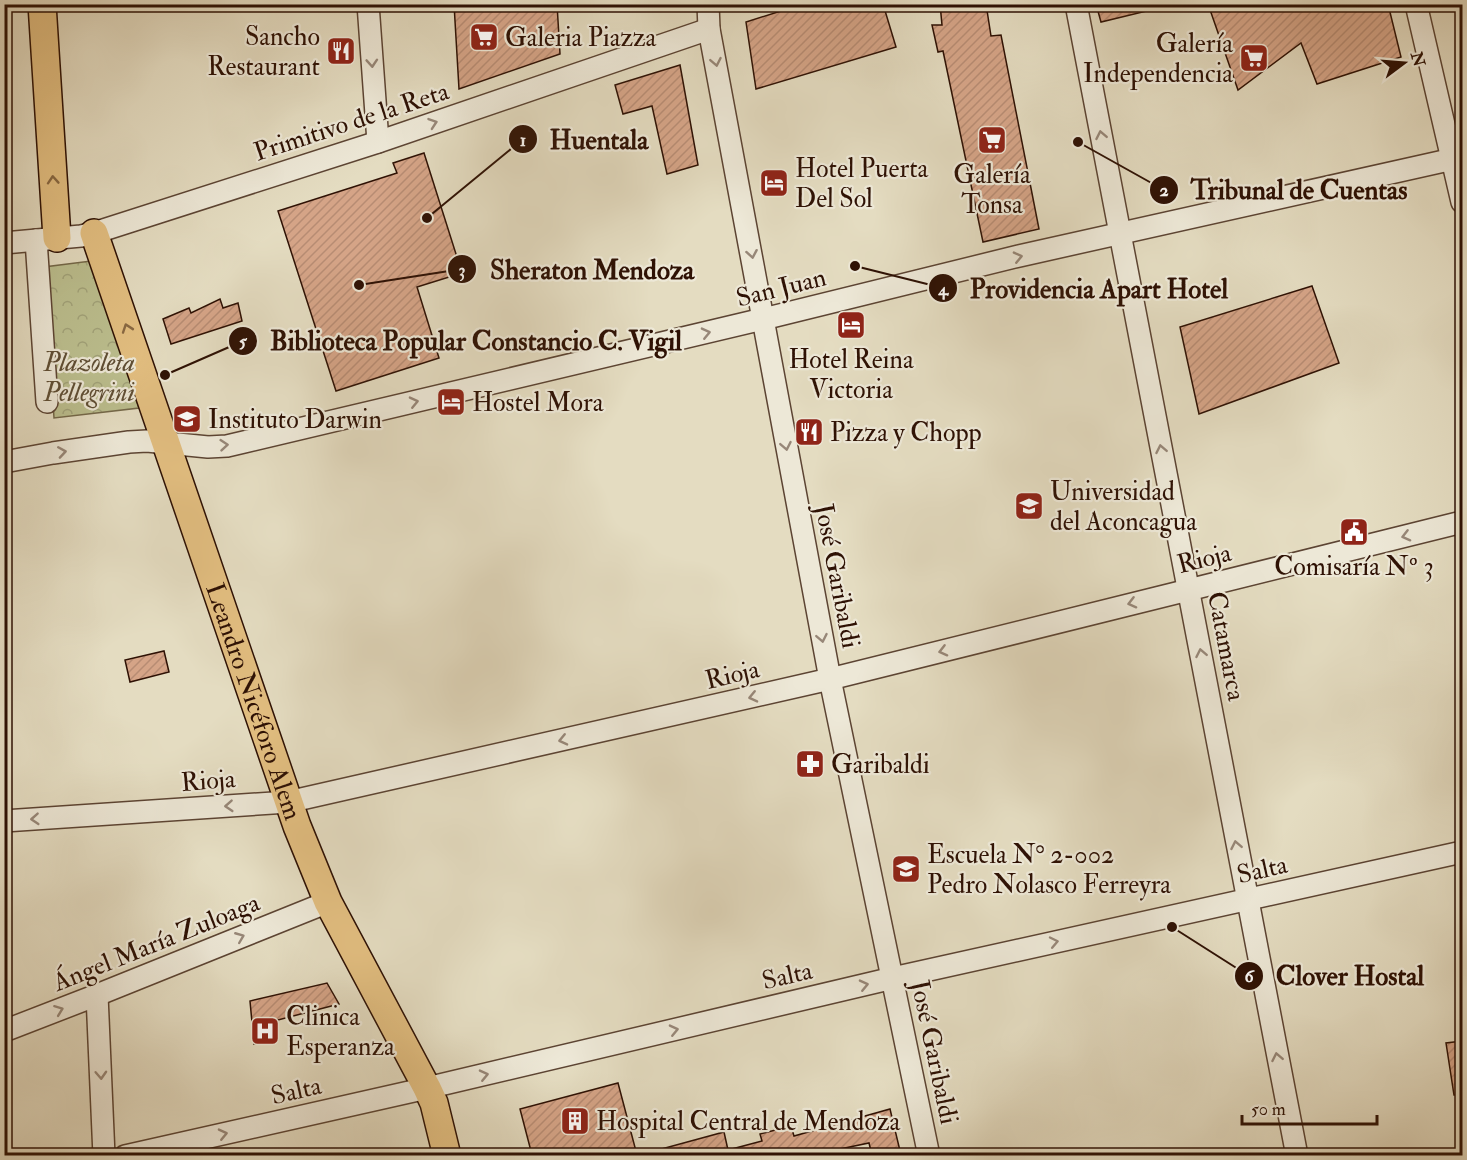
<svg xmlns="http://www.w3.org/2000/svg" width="1467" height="1160" font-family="'IM FELL Double Pica',serif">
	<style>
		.park { fill: url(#park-crowns); stroke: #746849; stroke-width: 1.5 }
		.building { fill: url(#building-hatch); stroke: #2e1104; stroke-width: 1.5 }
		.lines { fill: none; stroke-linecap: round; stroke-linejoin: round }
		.minor-casing { stroke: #5c4433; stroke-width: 24 }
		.major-casing { stroke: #2e1104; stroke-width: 30 }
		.minor { stroke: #ede8d7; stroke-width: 21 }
		.major { stroke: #e2be80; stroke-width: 27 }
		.oneway { stroke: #978778 }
		.oneway2 { stroke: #886842 }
		.labels { text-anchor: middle; stroke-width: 4.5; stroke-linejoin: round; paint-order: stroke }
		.poi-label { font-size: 26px; fill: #2e1104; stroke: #ede8d7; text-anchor: start }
		.street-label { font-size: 26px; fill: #2e1104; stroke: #ede8d7 }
		.park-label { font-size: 26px; font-style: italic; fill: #5f4e34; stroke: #ede8d7 }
		.leader { fill: none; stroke: #2e1104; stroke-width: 2 }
		.callout-dot { fill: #2e1104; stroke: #ede8d7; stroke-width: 2 }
		.mark-label { font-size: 18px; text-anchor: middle; font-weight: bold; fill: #fff }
		.callout-label { font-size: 27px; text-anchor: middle; font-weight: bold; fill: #2e1104; stroke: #ede8d7; stroke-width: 4.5; stroke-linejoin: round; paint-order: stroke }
	</style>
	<defs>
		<pattern id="park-crowns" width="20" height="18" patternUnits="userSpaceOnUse" patternTransform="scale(1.5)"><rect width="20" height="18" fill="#bbbe8e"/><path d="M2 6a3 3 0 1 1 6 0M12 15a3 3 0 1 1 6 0" fill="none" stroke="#a1a279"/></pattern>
		<pattern id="building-hatch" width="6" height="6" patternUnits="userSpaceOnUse" patternTransform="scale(1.5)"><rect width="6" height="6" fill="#d5a487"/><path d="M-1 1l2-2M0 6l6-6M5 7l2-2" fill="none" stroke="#b78c73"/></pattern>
	</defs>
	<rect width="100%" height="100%" fill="#e4dcc1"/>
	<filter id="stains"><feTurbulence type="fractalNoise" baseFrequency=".00333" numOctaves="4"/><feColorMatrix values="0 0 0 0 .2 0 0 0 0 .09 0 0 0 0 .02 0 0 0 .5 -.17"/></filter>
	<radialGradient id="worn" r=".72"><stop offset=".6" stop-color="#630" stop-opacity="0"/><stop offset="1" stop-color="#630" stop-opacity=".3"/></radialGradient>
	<polygon class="park" points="91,261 139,408 54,418 44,267"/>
	<g class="building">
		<polygon points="454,4 557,4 560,54 459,89"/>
		<polygon points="803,4 883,4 896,47 756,89 746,22"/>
		<polygon points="940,4 986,4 991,36 1001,35 1039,229 983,242 943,51 938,52 932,25 942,25"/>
		<polygon points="1096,4 1151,4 1151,10 1101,22"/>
		<polygon points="1208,4 1388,4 1401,57 1317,84 1301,43 1238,90"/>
		<polygon points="680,65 698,165 667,174 652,106 623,114 615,85"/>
		<polygon points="424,153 462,273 417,287 439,358 336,391 278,211 397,173 393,163"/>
		<polygon points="1312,286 1339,363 1199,414 1180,327"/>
		<polygon points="220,299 223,308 238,303 242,321 171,344 163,319 189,308 191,313"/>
		<polygon points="164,651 169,672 130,682 125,660"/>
		<polygon points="327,983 339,1004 274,1021 278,1039 254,1044 250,1001"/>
		<polygon points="1462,1041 1462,1095 1454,1095 1446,1043"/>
		<polygon points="618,1083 637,1155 532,1155 520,1109"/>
		<polygon points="890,1109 901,1155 872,1155 869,1143 835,1150 836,1155 655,1155 654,1151 724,1132 728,1150 762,1141 760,1134 791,1126 794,1136"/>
	</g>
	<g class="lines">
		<g class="minor-casing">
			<g id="minor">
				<polyline points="368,4 378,142"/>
				<polyline points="708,4 709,29 830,679 929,1156"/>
				<polyline points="1076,4 1297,1156"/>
				<polyline points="1416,4 1462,202"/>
				<polyline points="36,240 47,402"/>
				<polyline points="4,243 81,236 94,233 378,142 709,29"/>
				<polyline points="4,462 53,453 129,442 147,441 208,447 227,446 244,442 763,319 1019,256 1462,157"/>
				<polyline points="4,821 288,802 830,679 1462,522"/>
				<polyline points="97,995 104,1156"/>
				<polyline points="4,1031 97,995 328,902"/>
				<polyline points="125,1156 427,1088 893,978 1462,852"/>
			</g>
		</g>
		<g class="major-casing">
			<g id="major">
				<polyline points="42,4 57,238"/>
				<path id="s1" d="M94 233 297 826 328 902 427 1088 434 1103 447 1156"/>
			</g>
		</g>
		<use href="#minor" class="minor"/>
		<use href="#major" class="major"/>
	</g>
	<defs><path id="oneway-chevron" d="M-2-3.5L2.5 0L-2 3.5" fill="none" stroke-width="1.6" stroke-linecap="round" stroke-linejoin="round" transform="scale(1.5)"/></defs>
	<g class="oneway">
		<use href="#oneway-chevron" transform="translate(716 62) rotate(79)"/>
		<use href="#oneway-chevron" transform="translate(372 63) rotate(86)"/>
		<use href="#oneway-chevron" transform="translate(433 123) rotate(-19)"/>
		<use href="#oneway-chevron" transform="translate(1101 135) rotate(-101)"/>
		<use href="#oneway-chevron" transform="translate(752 254) rotate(80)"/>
		<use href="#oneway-chevron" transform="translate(1018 257) rotate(-13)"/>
		<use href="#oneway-chevron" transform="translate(706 333) rotate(-13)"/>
		<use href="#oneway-chevron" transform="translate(414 402) rotate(-13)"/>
		<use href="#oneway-chevron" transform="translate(224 445) rotate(-5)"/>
		<use href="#oneway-chevron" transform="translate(786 446) rotate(79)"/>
		<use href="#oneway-chevron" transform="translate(1161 449) rotate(-101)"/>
		<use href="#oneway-chevron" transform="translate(62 452) rotate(-9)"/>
		<use href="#oneway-chevron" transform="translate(1406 536) rotate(166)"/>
		<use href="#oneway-chevron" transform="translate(1132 603) rotate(166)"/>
		<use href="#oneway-chevron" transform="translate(822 638) rotate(79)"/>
		<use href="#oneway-chevron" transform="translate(943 651) rotate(166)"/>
		<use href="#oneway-chevron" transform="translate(1201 653) rotate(-101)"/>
		<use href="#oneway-chevron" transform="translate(753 697) rotate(167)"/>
		<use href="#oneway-chevron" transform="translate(563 740) rotate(167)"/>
		<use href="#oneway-chevron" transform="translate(229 806) rotate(176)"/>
		<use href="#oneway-chevron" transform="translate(35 819) rotate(176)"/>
		<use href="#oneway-chevron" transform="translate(1236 845) rotate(-101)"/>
		<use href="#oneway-chevron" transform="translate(240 937) rotate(-22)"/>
		<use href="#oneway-chevron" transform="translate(1054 942) rotate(-12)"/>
		<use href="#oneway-chevron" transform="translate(864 985) rotate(-13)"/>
		<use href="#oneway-chevron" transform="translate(59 1010) rotate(-21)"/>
		<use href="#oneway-chevron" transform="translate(674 1030) rotate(-13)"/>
		<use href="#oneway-chevron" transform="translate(1277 1057) rotate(-101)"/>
		<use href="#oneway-chevron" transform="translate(101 1075) rotate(87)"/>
		<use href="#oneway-chevron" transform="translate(484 1075) rotate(-13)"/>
		<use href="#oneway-chevron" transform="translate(223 1134) rotate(-13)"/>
	</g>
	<g class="oneway2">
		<use href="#oneway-chevron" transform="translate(53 180) rotate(-94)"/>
		<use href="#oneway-chevron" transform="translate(127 328) rotate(-109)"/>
	</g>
	<defs>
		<g id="supermarket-square" transform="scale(1.5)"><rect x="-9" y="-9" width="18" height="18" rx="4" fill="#8f2418" stroke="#ede8d7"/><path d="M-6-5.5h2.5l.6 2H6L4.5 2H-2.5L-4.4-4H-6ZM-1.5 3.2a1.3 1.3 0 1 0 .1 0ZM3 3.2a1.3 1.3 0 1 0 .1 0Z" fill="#fff"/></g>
		<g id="restaurant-square" transform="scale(1.5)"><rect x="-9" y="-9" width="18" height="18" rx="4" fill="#8f2418" stroke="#ede8d7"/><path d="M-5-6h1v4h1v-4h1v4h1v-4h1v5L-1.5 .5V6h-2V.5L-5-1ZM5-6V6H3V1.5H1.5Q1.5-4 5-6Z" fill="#fff"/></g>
		<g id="hotel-square" transform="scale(1.5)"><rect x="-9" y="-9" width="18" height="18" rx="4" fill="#8f2418" stroke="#ede8d7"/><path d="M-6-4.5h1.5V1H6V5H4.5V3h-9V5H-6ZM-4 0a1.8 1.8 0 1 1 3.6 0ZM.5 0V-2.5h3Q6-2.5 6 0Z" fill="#fff"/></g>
		<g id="university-square" transform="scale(1.5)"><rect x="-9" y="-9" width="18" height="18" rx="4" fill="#8f2418" stroke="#ede8d7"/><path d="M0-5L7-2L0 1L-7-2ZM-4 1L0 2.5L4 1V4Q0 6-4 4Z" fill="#fff"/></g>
		<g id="civic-square" transform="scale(1.5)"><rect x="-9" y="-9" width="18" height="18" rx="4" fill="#8f2418" stroke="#ede8d7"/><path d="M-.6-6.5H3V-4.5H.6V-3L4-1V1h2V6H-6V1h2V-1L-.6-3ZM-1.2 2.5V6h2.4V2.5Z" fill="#fff"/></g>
		<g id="pharmacy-square" transform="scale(1.5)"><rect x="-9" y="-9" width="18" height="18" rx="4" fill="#8f2418" stroke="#ede8d7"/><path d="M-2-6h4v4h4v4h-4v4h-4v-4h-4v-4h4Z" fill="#fff"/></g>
		<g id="school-square" transform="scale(1.5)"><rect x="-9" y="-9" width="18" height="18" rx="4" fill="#8f2418" stroke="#ede8d7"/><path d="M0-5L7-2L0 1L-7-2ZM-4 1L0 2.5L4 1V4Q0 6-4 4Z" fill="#fff"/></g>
		<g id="hospital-square" transform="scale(1.5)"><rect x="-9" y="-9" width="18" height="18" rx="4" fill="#8f2418" stroke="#ede8d7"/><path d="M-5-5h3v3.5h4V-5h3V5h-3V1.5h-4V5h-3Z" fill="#fff"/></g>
		<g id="building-square" transform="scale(1.5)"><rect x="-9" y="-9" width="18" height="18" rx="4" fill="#8f2418" stroke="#ede8d7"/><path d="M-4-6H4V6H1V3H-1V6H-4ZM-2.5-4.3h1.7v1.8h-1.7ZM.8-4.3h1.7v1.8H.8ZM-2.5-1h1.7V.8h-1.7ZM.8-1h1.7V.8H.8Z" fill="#fff"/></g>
	</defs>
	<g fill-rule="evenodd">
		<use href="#supermarket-square" x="484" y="37"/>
		<use href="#restaurant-square" x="341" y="51"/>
		<use href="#supermarket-square" x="1254" y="58"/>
		<use href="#supermarket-square" x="992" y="140"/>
		<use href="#hotel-square" x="774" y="183"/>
		<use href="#hotel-square" x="851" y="325"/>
		<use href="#hotel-square" x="451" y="402"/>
		<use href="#university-square" x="187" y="419"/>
		<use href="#restaurant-square" x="809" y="432"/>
		<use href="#university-square" x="1029" y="506"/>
		<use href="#civic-square" x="1354" y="532"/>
		<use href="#pharmacy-square" x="810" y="764"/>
		<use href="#school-square" x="906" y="869"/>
		<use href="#hospital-square" x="265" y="1031"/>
		<use href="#building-square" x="575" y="1121"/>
	</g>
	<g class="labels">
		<g class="poi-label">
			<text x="320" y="45" text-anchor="end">Sancho<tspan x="320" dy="30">Restaurant</tspan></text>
			<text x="505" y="46">Galeria Piazza</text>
			<text x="1233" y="52" text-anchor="end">Galería<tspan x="1233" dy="30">Independencia</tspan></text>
			<text x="795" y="177">Hotel Puerta<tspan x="795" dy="30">Del Sol</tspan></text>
			<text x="992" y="183" text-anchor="middle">Galería<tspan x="992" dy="30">Tonsa</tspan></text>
			<text x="851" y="368" text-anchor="middle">Hotel Reina<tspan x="851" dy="30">Victoria</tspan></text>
			<text x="472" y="411">Hostel Mora</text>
			<text x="208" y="428">Instituto Darwin</text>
			<text x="830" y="441">Pizza y Chopp</text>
			<text x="1050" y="500">Universidad<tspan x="1050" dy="30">del Aconcagua</tspan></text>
			<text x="1354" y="575" text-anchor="middle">Comisaría Nº 3</text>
			<text x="831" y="773">Garibaldi</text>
			<text x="927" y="863">Escuela N° 2-002<tspan x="927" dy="30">Pedro Nolasco Ferreyra</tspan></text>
			<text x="286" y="1025">Clinica<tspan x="286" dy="30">Esperanza</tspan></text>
			<text x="596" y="1130">Hospital Central de Mendoza</text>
		</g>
		<g class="street-label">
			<text transform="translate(351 121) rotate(-18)" y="9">Primitivo de la Reta</text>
			<text transform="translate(781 287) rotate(-14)" y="9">San Juan</text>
			<text transform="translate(1204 558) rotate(-14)" y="9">Rioja</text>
			<text transform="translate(838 576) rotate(79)" y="9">José Garibaldi</text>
			<text transform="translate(1227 646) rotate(79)" y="9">Catamarca</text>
			<text transform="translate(732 674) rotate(-13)" y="9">Rioja</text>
			<text dy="9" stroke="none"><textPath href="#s1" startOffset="495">Leandro Nicéforo Alem</textPath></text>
			<text transform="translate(208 780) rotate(-4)" y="9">Rioja</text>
			<text transform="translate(1262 869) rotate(-13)" y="9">Salta</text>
			<text transform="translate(156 942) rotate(-22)" y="9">Ángel María Zuloaga</text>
			<text transform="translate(787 975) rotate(-13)" y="9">Salta</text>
			<text transform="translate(935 1052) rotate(78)" y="9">José Garibaldi</text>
			<text transform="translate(296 1090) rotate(-13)" y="9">Salta</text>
		</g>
		<g class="park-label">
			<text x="89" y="371">Plazoleta<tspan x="89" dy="30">Pellegrini</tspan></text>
		</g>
	</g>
	<path class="leader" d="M427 218L523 139M1078 142L1164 190M359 285L462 269M855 266L943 288M165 375L243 341M1172 927L1249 976"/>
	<g class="callout-dot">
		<circle cx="427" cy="218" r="6"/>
		<circle cx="1078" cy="142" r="6"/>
		<circle cx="359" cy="285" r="6"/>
		<circle cx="855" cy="266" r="6"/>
		<circle cx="165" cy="375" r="6"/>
		<circle cx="1172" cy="927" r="6"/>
		<circle cx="523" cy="139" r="15"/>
		<circle cx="1164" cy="190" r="15"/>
		<circle cx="462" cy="269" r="15"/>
		<circle cx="943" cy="288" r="15"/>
		<circle cx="243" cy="341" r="15"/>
		<circle cx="1249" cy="976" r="15"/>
	</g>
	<g class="mark-label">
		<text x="523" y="146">1</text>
		<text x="1164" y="196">2</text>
		<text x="462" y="276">3</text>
		<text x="943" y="295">4</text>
		<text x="243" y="347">5</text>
		<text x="1249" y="982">6</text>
	</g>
	<g class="callout-label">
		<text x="599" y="149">Huentala</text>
		<text x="1299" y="199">Tribunal de Cuentas</text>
		<text x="592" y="279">Sheraton Mendoza</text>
		<text x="1099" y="298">Providencia Apart Hotel</text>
		<text x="476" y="350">Biblioteca Popular Constancio C. Vigil</text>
		<text x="1350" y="985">Clover Hostal</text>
	</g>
	<rect width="1467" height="1160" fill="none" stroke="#e4dcc1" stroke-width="24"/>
	<rect x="6" y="6" width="1455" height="1148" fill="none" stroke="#2e1104" stroke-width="3"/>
	<rect x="12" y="12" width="1443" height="1136" fill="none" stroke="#2e1104" stroke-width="1.5"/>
	<g transform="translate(1404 63) rotate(74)" stroke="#ede8d7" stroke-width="4.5" paint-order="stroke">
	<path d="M0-4.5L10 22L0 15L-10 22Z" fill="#2e1104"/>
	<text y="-9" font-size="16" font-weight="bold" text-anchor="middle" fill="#2e1104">N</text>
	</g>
	<path d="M1242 1115v9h135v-9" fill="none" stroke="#2e1104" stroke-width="3"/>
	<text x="1251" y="1115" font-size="18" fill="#2e1104" stroke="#ede8d7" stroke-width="4.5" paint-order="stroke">50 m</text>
	<rect width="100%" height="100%" filter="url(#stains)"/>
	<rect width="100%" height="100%" fill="url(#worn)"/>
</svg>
